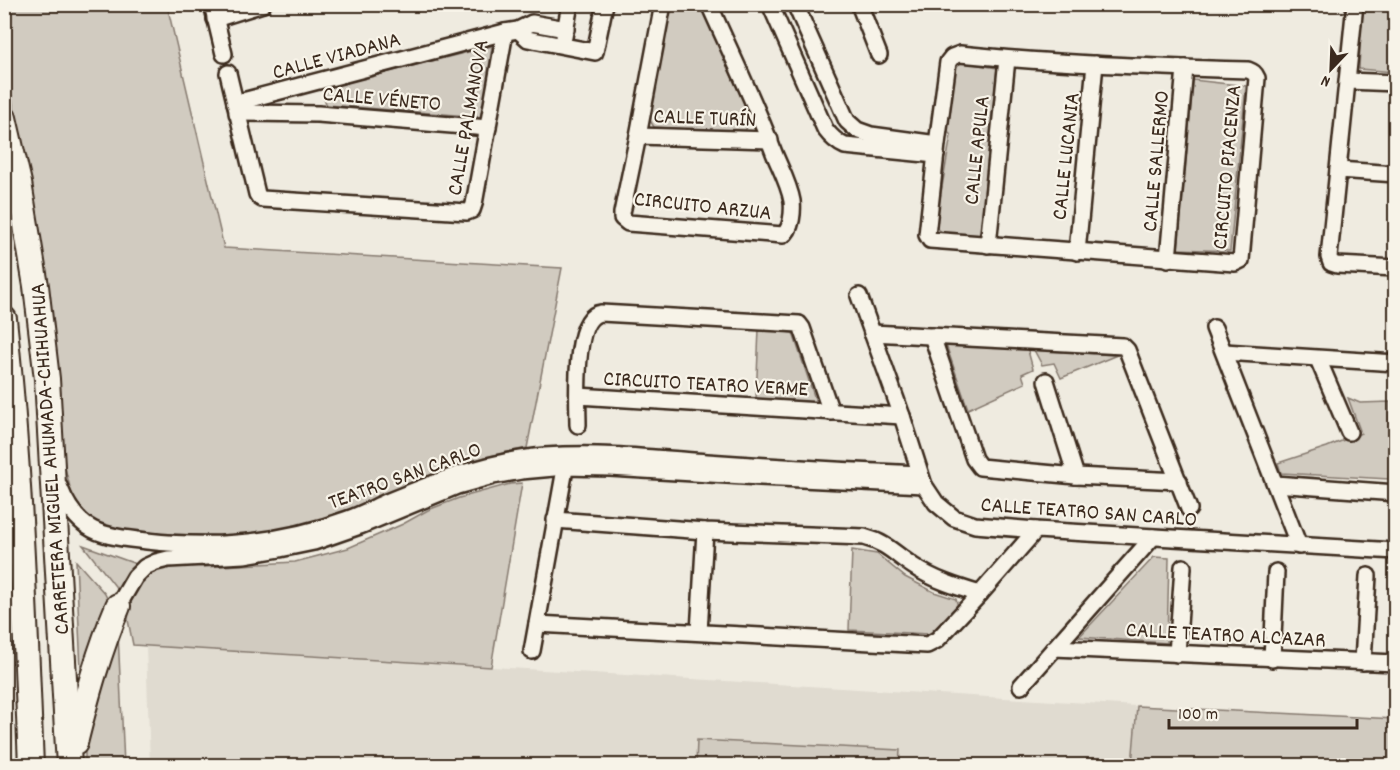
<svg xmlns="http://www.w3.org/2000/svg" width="1400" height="770" font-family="Dekko,sans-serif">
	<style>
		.built { fill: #e0dbd0 }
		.green { fill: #d1cbc0; stroke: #867a6f; stroke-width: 1.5 }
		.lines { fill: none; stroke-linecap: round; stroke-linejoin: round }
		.minor-casing { stroke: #3b2a1e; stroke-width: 20 }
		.tertiary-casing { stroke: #3b2a1e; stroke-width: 22 }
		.primary-casing { stroke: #3b2a1e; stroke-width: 28 }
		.minor { stroke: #f7f3e8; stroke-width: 15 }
		.tertiary { stroke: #f7f3e8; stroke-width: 18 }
		.primary { stroke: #f7f3e8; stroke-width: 24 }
		.labels { text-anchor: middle; stroke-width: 4.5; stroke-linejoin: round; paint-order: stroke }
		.street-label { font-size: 22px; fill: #3b2a1e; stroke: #f7f3e8 }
	</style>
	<rect width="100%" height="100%" fill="#efebe0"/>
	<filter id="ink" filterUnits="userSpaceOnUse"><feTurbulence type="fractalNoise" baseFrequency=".0167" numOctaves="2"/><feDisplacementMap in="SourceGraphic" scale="12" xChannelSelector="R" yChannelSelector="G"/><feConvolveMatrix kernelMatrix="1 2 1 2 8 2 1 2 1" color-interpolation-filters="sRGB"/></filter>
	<g filter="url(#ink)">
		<polygon class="built" points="146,646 1137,706 1132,765 150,765"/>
		<g class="green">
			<polygon points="4,5 167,5 224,248 562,268 527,448 485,457 450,468 417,481 371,503 327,519 285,530 234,536 157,534 117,529 94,522 73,499 65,468 46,270 5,63"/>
			<polygon points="671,5 700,5 751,119 744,133 654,127 649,119"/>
			<polygon points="1362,5 1395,5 1395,72 1359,69"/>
			<polygon points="492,46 482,117 327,105 323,97 329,87"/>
			<polygon points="961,62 997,68 980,235 969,237 948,236 935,227 951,135 942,127 954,69"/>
			<polygon points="1193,80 1246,86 1230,251 1178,249"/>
			<polygon points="759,329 793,333 816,402 756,399"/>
			<polygon points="945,342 1027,347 1033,369 1022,374 1025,383 968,409"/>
			<polygon points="1034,350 1117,355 1061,378 1054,363 1042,365"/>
			<polygon points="1348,398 1360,403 1390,402 1389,479 1281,473 1278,463 1327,447 1361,433"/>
			<polygon points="522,483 491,667 133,645 128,620 130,603 137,587 148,574 161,567 187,565 204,567 277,563 295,562 318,556 348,548 403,524 428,510 459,498 510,484"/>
			<polygon points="83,545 136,564 118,590"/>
			<polygon points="852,550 877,554 905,577 934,592 956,599 958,607 929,634 849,630"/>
			<polygon points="1154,557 1169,558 1167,643 1079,637"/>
			<polygon points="76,561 105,594 111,607 82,692"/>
			<polygon points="118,633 124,765 85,766 85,734"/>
			<polygon points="1137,706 1395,719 1395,765 1132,765"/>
			<polygon points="697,740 900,750 899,765 696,765"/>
		</g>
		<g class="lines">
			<g class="minor-casing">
				<g id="minor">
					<polyline points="212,4 224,54"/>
					<path d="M663 4 638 136 622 213V218L628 223 783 235C792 229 793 211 792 201 789 184 780 168 774 153 755 102 731 54 709 4"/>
					<path d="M770 4 825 129C831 137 836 142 845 146L936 155"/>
					<polyline points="795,4 847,121 857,130 871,135 937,144"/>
					<polyline points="859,4 879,55"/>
					<polyline points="1355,4 1329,257 1331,263 1337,265 1396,268"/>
					<polyline points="215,19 263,4"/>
					<polyline points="518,30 528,39 595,52 605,4"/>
					<polyline points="564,37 570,4"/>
					<path d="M960 54C1056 64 1152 67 1248 70 1253 72 1255 73 1257 78L1241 260 1235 263 930 240 927 235 937 144 948 62 952 57Z"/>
					<polyline points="228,73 257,194 259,197 262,199 467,212 472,210 474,204 505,32"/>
					<polyline points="1348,81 1396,83"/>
					<polyline points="235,103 505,32 518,30 532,23 566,29"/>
					<polyline points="237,113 318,114 488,128"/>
					<polyline points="638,136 770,140"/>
					<polyline points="1338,170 1396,174"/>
					<polyline points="988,245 1007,59"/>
					<polyline points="1077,252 1095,64"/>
					<polyline points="1168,259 1185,68"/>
					<polyline points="859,296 902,416 924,485 936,503 954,518 975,525 1036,530 1396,551"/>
					<polyline points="1214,328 1299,546"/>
					<polyline points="872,333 1123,346 1127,350 1189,509"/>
					<polyline points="932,336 974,459 980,467 1076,476 1179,481"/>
					<polyline points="1224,352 1396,363"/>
					<polyline points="1318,359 1349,432"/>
					<polyline points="1046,381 1076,476"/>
					<polyline points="578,396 902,416"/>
					<path d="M578 425C578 402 572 316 601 313L799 324 802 328 831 412"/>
					<polyline points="1275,484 1396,493"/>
					<path d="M59 486C77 533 101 536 147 541 215 549 283 543 348 519 362 514 375 507 389 501 438 481 491 460 545 456 599 452 654 458 707 462 778 467 849 471 920 474"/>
					<path d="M555 520 705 531 864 537C887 543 895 554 913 566 934 580 957 587 980 594"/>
					<polyline points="118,606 135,577 145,567 156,562 168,559 244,555 280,549 314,542 360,526 457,486 493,476 521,471 565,467 610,468 760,477 924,485"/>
					<polyline points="537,624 927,645 937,640 980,594 1036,530"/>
					<polyline points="699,632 705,531"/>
					<polyline points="1054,648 1396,663"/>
					<polyline points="532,651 567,458"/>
					<polyline points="1177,654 1183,567"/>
					<polyline points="1272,659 1276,572"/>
					<polyline points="1363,662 1368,576"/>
					<polyline points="1021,686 1153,537"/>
				</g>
			</g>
			<g class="tertiary-casing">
				<polyline id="tertiary" points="4,559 17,519"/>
			</g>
			<g class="primary-casing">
				<g id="primary">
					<polyline points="4,118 19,183 36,286 47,379 69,766"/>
					<path d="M4 319C20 468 25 617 31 766"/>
					<path d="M75 743C87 695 99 651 118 606"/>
				</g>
			</g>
			<use href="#minor" class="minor"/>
			<use href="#tertiary" class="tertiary"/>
			<use href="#primary" class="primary"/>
		</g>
	</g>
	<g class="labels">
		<g class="street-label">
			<text transform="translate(336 54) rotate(-15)" y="8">CALLE VIADANA</text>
			<text transform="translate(382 97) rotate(5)" y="8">CALLE VÉNETO</text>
			<text transform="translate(705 116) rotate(2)" y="8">CALLE TURÍN</text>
			<text transform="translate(466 117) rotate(-80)" y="8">CALLE PALMANOVA</text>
			<text transform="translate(975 150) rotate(-84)" y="8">CALLE APULA</text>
			<text transform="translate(1064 156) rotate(-84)" y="8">CALLE LUCANIA</text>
			<text transform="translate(1154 161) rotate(-85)" y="8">CALLE SALLERMO</text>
			<text transform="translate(1225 167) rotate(-85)" y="8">CIRCUITO PIACENZA</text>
			<text transform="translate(703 204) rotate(6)" y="8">CIRCUITO ARZUA</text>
			<text transform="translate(706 382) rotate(3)" y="8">CIRCUITO TEATRO VERME</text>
			<text transform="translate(48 459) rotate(-94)" y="8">CARRETERA MIGUEL AHUMADA-CHIHUAHUA</text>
			<text transform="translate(404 474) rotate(-20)" y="8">TEATRO SAN CARLO</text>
			<text transform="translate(1089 510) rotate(4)" y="8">CALLE TEATRO SAN CARLO</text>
			<text transform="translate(1226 633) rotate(3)" y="8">CALLE TEATRO ALCAZAR</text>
		</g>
	</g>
	<rect width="1400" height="770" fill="none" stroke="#f7f3e8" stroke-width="24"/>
	<rect x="12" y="12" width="1376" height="746" fill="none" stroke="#3b2a1e" stroke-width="2" filter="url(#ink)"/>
	<g transform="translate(1331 69) rotate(203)" stroke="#f7f3e8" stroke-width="4.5" paint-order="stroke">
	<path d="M0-4.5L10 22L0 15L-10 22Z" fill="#3b2a1e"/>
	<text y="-9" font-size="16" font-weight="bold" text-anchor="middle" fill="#3b2a1e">N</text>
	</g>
	<path d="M1169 719v9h188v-9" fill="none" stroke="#3b2a1e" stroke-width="3"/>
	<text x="1178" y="719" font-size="18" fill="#3b2a1e" stroke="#f7f3e8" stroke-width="4.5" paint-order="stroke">100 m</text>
</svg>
